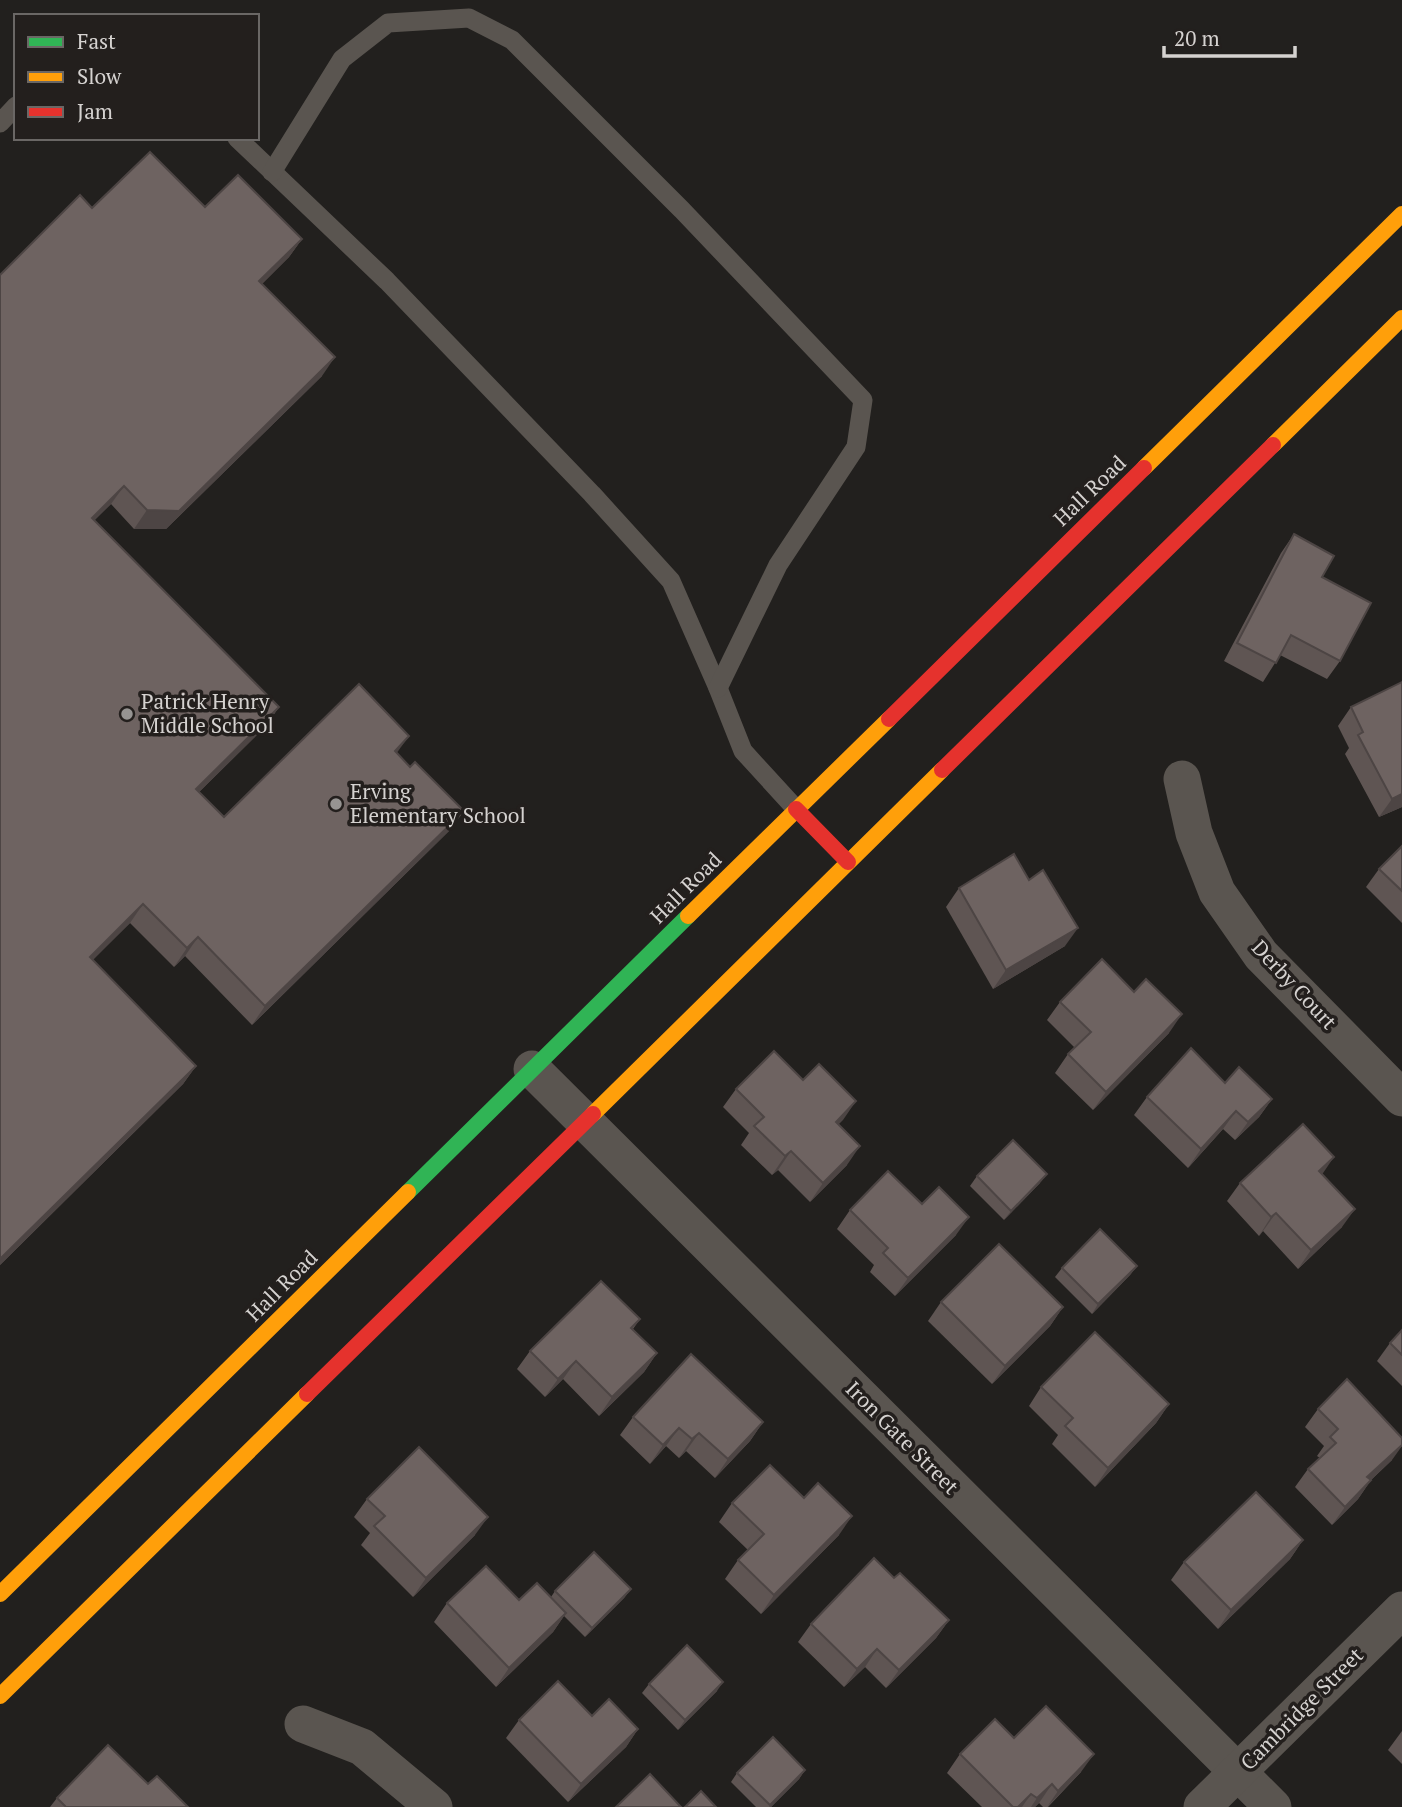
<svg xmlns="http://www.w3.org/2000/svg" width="1402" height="1807" font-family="'PT Serif',serif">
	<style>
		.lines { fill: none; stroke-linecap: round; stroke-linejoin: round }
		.lane { stroke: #5a5550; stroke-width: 19 }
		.street { stroke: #5a5550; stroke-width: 37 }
		.fast { stroke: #30b455; stroke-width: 16 }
		.slow { stroke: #ff9f0a; stroke-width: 16 }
		.jam { stroke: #e5322d; stroke-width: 16 }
		.wall { fill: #5f5553 }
		.shaded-wall { fill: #4d4544 }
		.building { fill: #6e6361; stroke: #4d4544; stroke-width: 2 }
		.poi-dot { fill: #969492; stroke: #231f1d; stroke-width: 2.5 }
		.labels { text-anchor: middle; stroke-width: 7; stroke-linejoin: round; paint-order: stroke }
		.street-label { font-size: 21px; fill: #d5d2d0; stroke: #231f1d }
		.poi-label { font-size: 21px; fill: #d5d2d0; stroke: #231f1d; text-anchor: start }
	</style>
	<rect width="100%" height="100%" fill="#22201e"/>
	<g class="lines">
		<g class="lane">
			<polyline points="0,123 16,106"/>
			<polyline points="237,138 387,281 592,494 671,581 718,688 743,751 796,809"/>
			<polyline points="272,172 342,59 388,23 469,18 512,40 682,210 863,400 856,447 778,565 718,688"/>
		</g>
		<g class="street">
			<polyline points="1182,779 1194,833 1217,892 1261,955 1402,1098"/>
			<polyline points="532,1069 1273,1807"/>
			<polyline points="303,1724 362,1747 434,1807"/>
			<polyline points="1202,1807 1402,1610"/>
		</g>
		<polyline class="fast" points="408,1192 688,916"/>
		<g class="slow">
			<polyline points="1273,445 1402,318"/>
			<polyline points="1144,468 1402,214"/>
			<polyline points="688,916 889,719"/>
			<polyline points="593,1114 942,770"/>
			<polyline points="0,1594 408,1192"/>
			<polyline points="0,1696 307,1394"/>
		</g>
		<g class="jam">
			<polyline points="889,719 1144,468"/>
			<polyline points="942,770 1273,445"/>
			<polyline points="796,809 848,862"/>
			<polyline points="307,1394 593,1114"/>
		</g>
	</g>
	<g class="wall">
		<polygon points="205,207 302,239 289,257 262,284 322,376 166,529 134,529 111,504 94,520 279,707 266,726 199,792 224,817 397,753 451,829 252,1025 185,956 174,967 130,923 92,960 196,1066 183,1084 0,1265 92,208"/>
		<polygon points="1294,534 1322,577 1340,661 1327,679 1280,655 1263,682 1224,661 1281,553"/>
		<polygon points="1351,707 1402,807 1379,817 1345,754 1349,748 1338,726"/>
		<polygon points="1402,846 1402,923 1366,887 1379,869"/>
		<polygon points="1029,880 1065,946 993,989 946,907 959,888"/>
		<polygon points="1060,1002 1169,1033 1093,1110 1055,1073 1068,1054 1075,1048 1047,1020"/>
		<polygon points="1225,1083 1272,1099 1259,1117 1235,1140 1223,1129 1188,1168 1134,1115 1147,1097"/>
		<polygon points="736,1089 856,1101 838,1124 847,1165 810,1202 778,1170 772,1175 741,1145 749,1133 723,1107"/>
		<polygon points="1322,1174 1342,1227 1298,1269 1263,1231 1259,1236 1227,1201 1240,1183"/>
		<polygon points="977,1176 1040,1183 1004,1220 970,1186"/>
		<polygon points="922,1204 956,1235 895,1296 870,1272 874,1265 837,1229 850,1210"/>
		<polygon points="1137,1266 1130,1275 1092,1314 1055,1277 1062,1268"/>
		<polygon points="941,1302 1063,1307 1050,1326 992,1384 928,1321"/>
		<polygon points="640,1319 633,1329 657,1353 644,1372 599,1416 563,1379 545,1397 517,1369 530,1351"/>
		<polygon points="1402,1330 1402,1386 1377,1361 1390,1343"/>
		<polygon points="1041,1387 1169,1404 1156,1423 1095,1487 1052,1444 1058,1435 1029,1406"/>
		<polygon points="1318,1409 1392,1460 1371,1480 1358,1499 1332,1525 1295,1487 1308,1469 1320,1458 1317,1456 1324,1446 1305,1427"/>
		<polygon points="633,1417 763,1422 750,1441 715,1478 686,1451 679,1458 666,1446 650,1464 620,1435"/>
		<polygon points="804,1498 839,1535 761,1614 725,1579 738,1560 748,1550 719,1522 732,1503"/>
		<polygon points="367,1499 475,1535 413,1597 361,1545 370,1533 354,1517"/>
		<polygon points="1303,1540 1290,1559 1218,1629 1171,1580 1184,1562"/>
		<polygon points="894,1578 949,1620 936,1638 886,1688 865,1667 844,1687 798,1642 811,1624"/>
		<polygon points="631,1589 624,1598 585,1637 564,1616 553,1632 496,1687 434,1622 447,1603 551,1597 555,1591"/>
		<polygon points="649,1684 717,1691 678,1730 642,1693"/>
		<polygon points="519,1720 638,1729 626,1747 568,1802 506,1738"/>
		<polygon points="1402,1731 1402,1764 1388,1750"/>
		<polygon points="1014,1738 1081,1772 1048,1807 1043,1807 1039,1803 1035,1807 982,1807 947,1773 960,1754"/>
		<polygon points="805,1770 799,1779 771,1807 756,1807 731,1782 737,1773"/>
		<polygon points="57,1798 188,1807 50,1807"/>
	</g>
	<g class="shaded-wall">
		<polygon points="302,239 289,257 246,299 259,281"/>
		<polygon points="335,357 322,376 166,529 134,529 147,510"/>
		<polygon points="124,486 111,504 79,536 92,518"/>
		<polygon points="279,707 266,726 183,808 196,789"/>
		<polygon points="409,736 396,754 395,751"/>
		<polygon points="1402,794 1402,807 1379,817 1392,799"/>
		<polygon points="464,811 451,829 252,1025 265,1006"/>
		<polygon points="143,904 130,923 77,976 90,957"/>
		<polygon points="1078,928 1065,946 993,989 1006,970"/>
		<polygon points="198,937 185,956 174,967 187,948"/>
		<polygon points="1182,1014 1169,1033 1093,1110 1106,1092"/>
		<polygon points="196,1066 183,1084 0,1265 0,1259"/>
		<polygon points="1272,1099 1259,1117 1235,1140 1248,1122"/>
		<polygon points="856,1101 843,1120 823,1140 836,1122"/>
		<polygon points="1236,1111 1223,1129 1188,1168 1201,1149"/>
		<polygon points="860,1146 847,1165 810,1202 823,1183"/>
		<polygon points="791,1151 778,1170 772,1175 785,1156"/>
		<polygon points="1334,1157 1321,1176 1319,1171"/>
		<polygon points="1047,1174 1040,1183 1004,1220 1011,1211"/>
		<polygon points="1355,1209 1342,1227 1298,1269 1311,1250"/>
		<polygon points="1276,1213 1263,1231 1259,1236 1271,1217"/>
		<polygon points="969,1217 956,1235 895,1296 908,1278"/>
		<polygon points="1137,1266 1130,1275 1092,1314 1098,1304"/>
		<polygon points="1063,1307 1050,1326 992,1384 1005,1366"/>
		<polygon points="657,1353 644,1372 599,1416 612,1397"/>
		<polygon points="576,1361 563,1379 545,1397 558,1379"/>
		<polygon points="1169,1404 1156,1423 1095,1487 1108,1468"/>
		<polygon points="763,1422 750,1441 715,1478 728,1459"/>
		<polygon points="679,1428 666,1446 650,1464 663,1445"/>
		<polygon points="699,1433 686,1451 679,1458 692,1439"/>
		<polygon points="1402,1445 1402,1446 1392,1460 1355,1495 1367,1477"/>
		<polygon points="1371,1480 1358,1499 1332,1525 1345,1507"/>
		<polygon points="852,1516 839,1535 761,1614 774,1595"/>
		<polygon points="488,1517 475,1535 413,1597 426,1578"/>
		<polygon points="1303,1540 1290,1559 1218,1629 1231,1610"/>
		<polygon points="631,1589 624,1598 585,1637 592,1628"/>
		<polygon points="566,1613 553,1632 496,1687 509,1668"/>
		<polygon points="949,1620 936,1638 886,1688 899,1670"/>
		<polygon points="877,1649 865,1667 844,1687 857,1669"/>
		<polygon points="723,1682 717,1691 678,1730 685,1720"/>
		<polygon points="638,1729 626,1747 568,1802 581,1784"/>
		<polygon points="1094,1754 1081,1772 1047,1807 1058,1791"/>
		<polygon points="805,1770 799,1779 771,1807 769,1807"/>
		<polygon points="1052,1784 1039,1803 1035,1807 1031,1807 1037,1798"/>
		<polygon points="1031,1794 1022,1807 1018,1807"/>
	</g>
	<g class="building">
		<polygon points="150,152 205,207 238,175 302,239 259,281 335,357 179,511 147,510 124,486 92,518 279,707 196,789 224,817 359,684 409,736 395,751 410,767 415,762 464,811 265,1006 198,937 187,948 143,904 90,957 196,1066 0,1259 0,275 80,195 92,208"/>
		<polygon points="1294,534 1334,556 1322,577 1371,603 1340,661 1291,635 1276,663 1237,643"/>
		<polygon points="1402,682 1402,794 1392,799 1358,735 1363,732 1351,707"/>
		<polygon points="1402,846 1402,891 1379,869"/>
		<polygon points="1014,854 1029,880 1043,870 1078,928 1006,970 959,888"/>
		<polygon points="1102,959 1134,992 1146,979 1182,1014 1106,1092 1068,1054 1091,1032 1060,1002"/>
		<polygon points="1191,1048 1225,1083 1239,1067 1272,1099 1248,1122 1236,1111 1201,1149 1147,1097"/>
		<polygon points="774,1051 803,1080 819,1064 856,1101 836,1122 860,1146 823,1183 791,1151 785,1156 754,1126 764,1117 736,1089"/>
		<polygon points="1303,1124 1334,1157 1319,1171 1355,1209 1311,1250 1276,1213 1271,1217 1240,1183"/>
		<polygon points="1013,1140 1047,1174 1011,1211 977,1176"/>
		<polygon points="888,1171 922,1204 939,1187 969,1217 908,1278 883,1253 888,1248 850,1210"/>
		<polygon points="1100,1229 1137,1266 1098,1304 1062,1268"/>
		<polygon points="999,1244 1063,1307 1005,1366 941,1302"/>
		<polygon points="601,1281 640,1319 631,1328 657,1353 612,1397 576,1361 558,1379 530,1351"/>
		<polygon points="1402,1330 1402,1355 1390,1343"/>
		<polygon points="1095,1332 1169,1404 1108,1468 1065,1426 1073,1418 1041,1387"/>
		<polygon points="691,1354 763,1422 728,1459 699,1433 692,1439 679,1428 663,1445 633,1417"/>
		<polygon points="1347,1379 1402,1438 1402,1445 1367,1477 1371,1480 1345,1507 1308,1469 1336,1443 1330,1437 1338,1429 1318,1409"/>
		<polygon points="419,1447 488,1517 426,1578 374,1526 385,1516 367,1499"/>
		<polygon points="770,1465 804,1498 818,1483 852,1516 774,1595 738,1560 764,1534 732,1503"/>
		<polygon points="1256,1492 1303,1540 1231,1610 1184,1562"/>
		<polygon points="594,1552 631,1589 592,1628 555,1591"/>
		<polygon points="874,1558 894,1578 900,1573 949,1620 899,1670 877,1649 857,1669 811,1624"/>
		<polygon points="486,1566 519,1600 537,1583 566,1613 509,1668 447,1603"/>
		<polygon points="687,1645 723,1682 685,1720 649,1684"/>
		<polygon points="558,1681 592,1716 609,1699 638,1729 581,1784 519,1720"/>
		<polygon points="1046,1706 1094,1754 1058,1791 1052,1784 1037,1798 1031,1794 1018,1807 1013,1807 960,1754 995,1719 1014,1738"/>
		<polygon points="773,1737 805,1770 770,1805 737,1773"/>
		<polygon points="108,1745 148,1784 157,1776 188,1807 66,1807 57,1798"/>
		<polygon points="650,1774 681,1807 616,1807"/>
		<polygon points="701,1791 716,1807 685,1807"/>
	</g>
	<g class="poi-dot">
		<circle cx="127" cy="714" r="7"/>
		<circle cx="336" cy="804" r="7"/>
	</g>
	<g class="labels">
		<g class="street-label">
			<text transform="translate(1090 491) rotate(-44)" y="7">Hall Road</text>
			<text transform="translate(686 888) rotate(-45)" y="7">Hall Road</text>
			<text transform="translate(1294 985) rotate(47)" y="7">Derby Court</text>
			<text transform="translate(282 1286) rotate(-45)" y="7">Hall Road</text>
			<text transform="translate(902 1438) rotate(45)" y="7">Iron Gate Street</text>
			<text transform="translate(1302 1709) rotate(-45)" y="7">Cambridge Street</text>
		</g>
		<g class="poi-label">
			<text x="141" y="709">Patrick Henry<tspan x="141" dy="24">Middle School</tspan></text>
			<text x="350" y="799">Erving<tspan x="350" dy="24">Elementary School</tspan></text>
		</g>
	</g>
	<rect x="14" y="14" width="245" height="126" fill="#231f1d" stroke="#6a6765" stroke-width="2"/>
	<rect x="28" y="37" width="35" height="10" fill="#30b455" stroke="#6a6765" stroke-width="2"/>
	<text x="77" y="49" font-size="21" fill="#d5d2d0">Fast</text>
	<rect x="28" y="72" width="35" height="10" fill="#ff9f0a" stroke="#6a6765" stroke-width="2"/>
	<text x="77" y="84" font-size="21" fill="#d5d2d0">Slow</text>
	<rect x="28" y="107" width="35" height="10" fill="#e5322d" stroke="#6a6765" stroke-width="2"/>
	<text x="77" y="119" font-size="21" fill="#d5d2d0">Jam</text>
	<path d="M1164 46v10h131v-10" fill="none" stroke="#d5d2d0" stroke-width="3.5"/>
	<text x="1174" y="46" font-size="21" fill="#d5d2d0" stroke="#231f1d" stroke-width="5" paint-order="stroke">20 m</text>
</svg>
